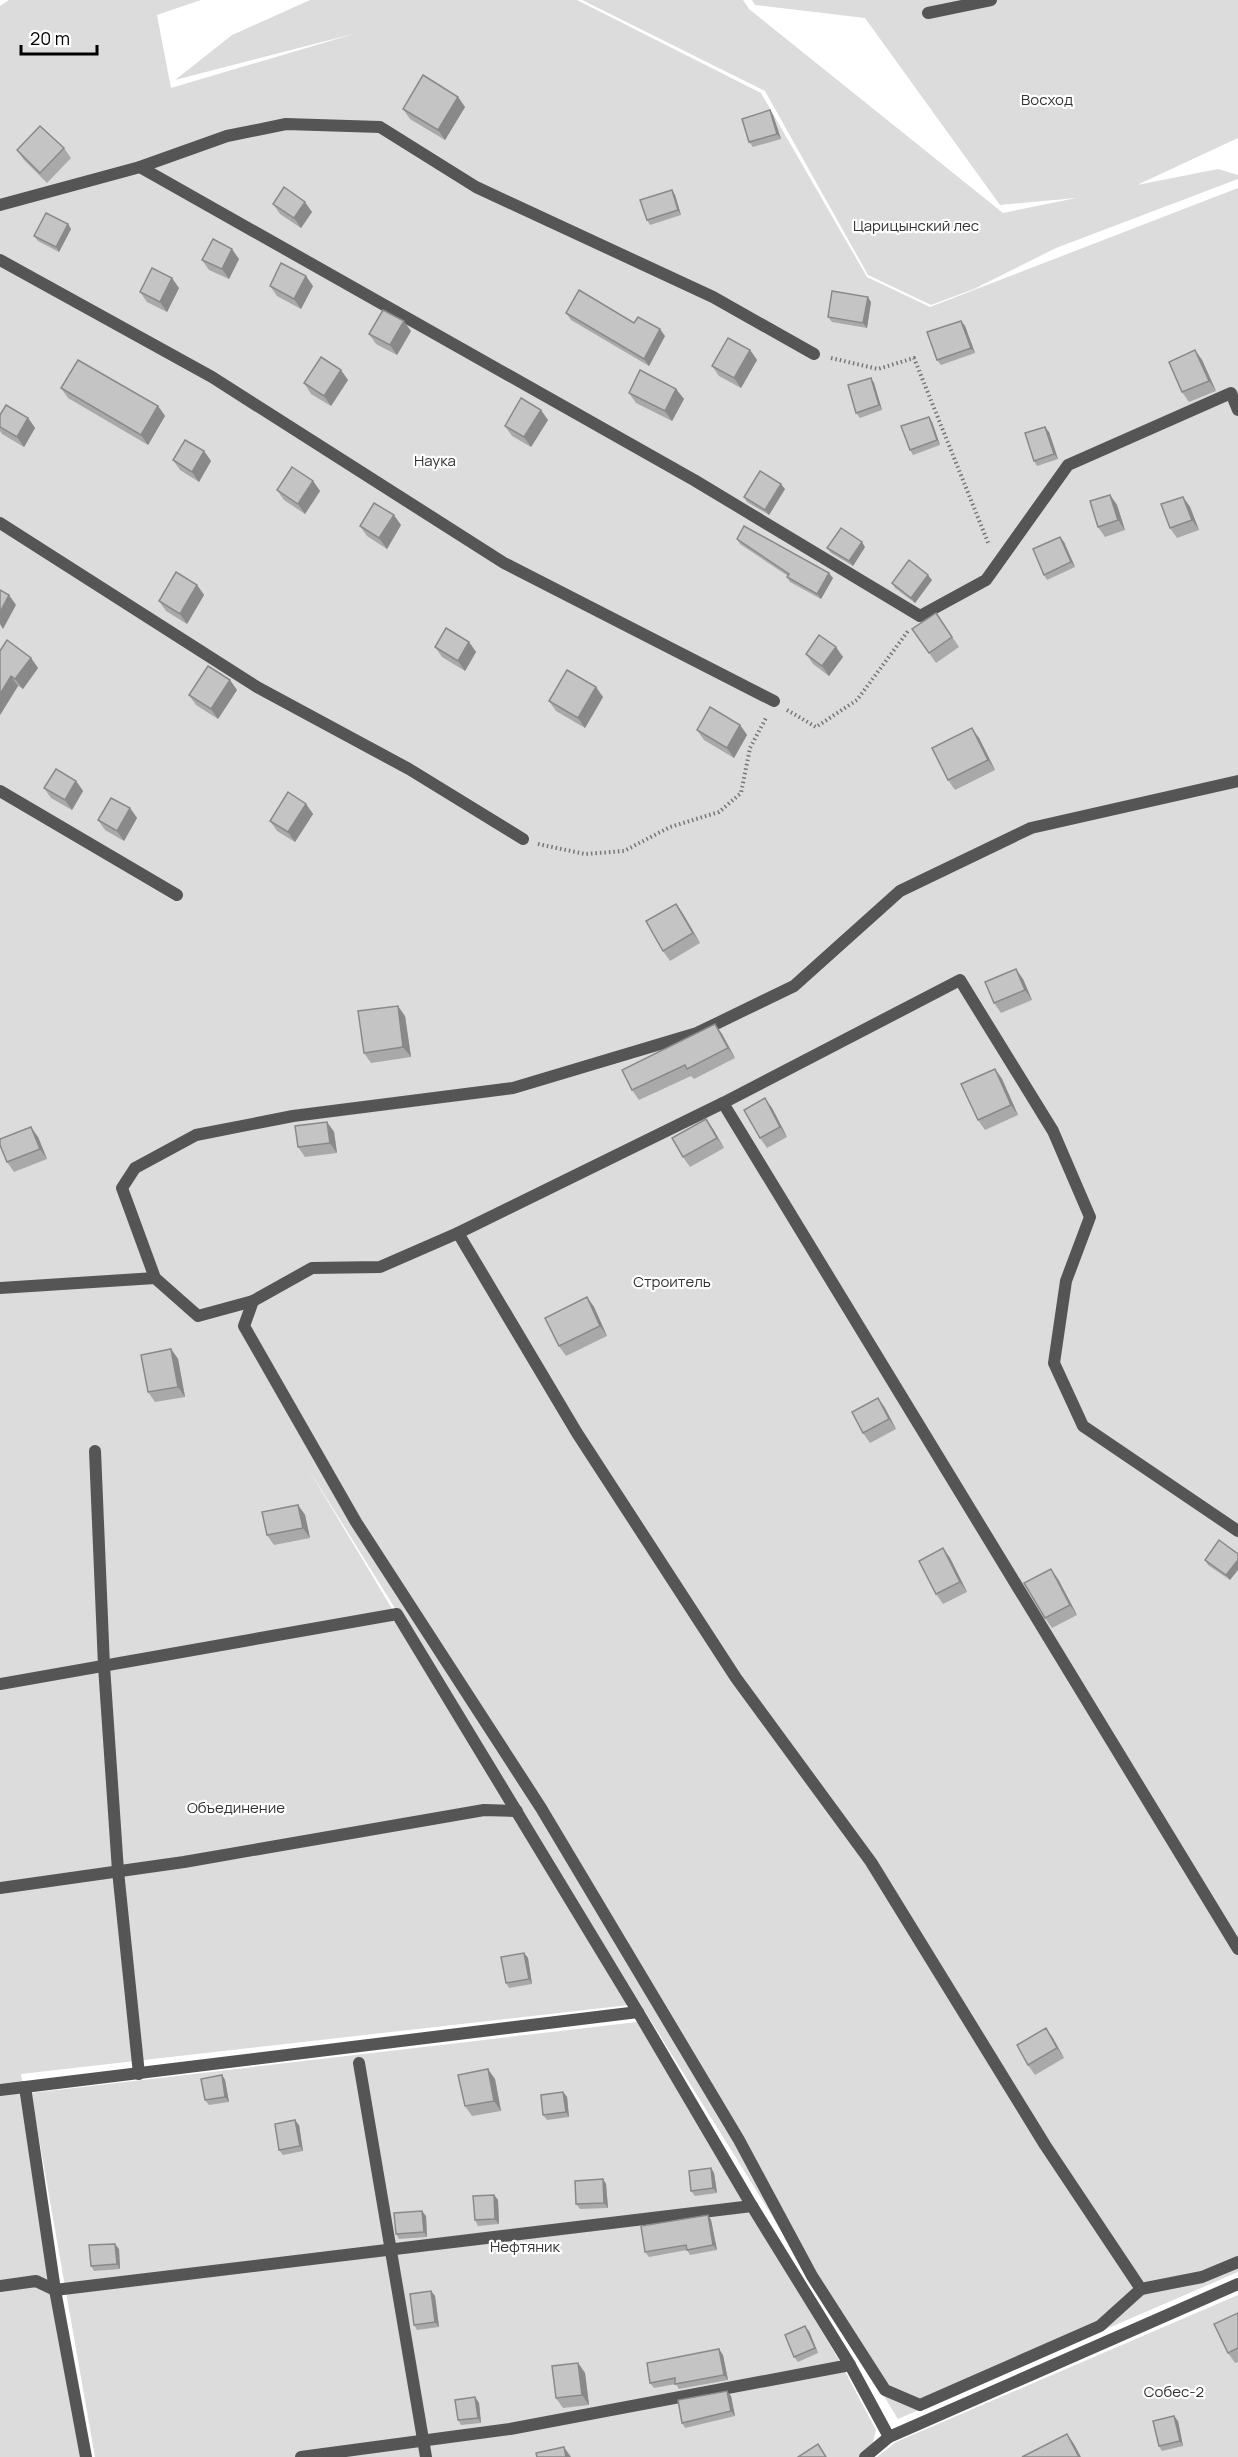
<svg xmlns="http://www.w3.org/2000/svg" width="1238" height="2457" font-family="Manrope,sans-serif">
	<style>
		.green { fill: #dcdcdc }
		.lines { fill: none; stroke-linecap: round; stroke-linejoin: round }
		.path { stroke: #777; stroke-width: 4; stroke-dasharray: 1.5 3; stroke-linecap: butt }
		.service { stroke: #555; stroke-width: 12 }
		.wall { fill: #a9a9a9 }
		.shaded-wall { fill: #898989 }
		.building { fill: #c4c4c4; stroke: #898989; stroke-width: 1.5 }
		.labels { text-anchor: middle; stroke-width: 4.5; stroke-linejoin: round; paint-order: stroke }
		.park-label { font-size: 15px; fill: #333; stroke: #fff }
	</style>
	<rect width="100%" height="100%" fill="#fff"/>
	<g class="green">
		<polygon points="9,0 201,0 157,15 171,88 357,33 175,80 232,35 310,0 577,0 761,93 867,277 930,307 1238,188 1238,2272 898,2419 306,1465 629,2005 21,2074 80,2457 0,2457 0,6"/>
		<polygon points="582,0 743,0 749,9 1003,213 1076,198 1000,205 865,18 755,5 752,0 1238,0 1238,138 1137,185 1218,169 1238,175 1238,179 1056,248 974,289 931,305 868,275 765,91"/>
		<polygon points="637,2022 839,2360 876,2430 872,2447 860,2457 95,2457 31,2093"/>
		<polygon points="1238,2295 1238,2457 877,2457 896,2442"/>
	</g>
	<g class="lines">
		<g class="path">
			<polyline points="831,358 878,369 914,358 989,545"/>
			<polyline points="787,710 816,727 857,700 908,631"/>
			<polyline points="538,844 585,854 624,851 670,827 719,812 741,793 750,748 767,716"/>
		</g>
		<g class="service">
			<polyline points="928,13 991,0"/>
			<polyline points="140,167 694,480 920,616 986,580 1068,465 1231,393 1238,410"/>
			<polyline points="0,205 140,167 227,136 286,124 380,127 476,187 713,297 814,354"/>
			<polyline points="0,260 212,377 504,563 774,701"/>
			<polyline points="0,523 257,687 409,769 523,839"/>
			<polyline points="0,791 177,895"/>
			<polyline points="723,1103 1238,1949"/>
			<polyline points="458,1233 577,1433 736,1678 871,1862 1045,2145 1141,2289 1202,2277 1238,2262"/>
			<polyline points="0,1288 155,1278"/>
			<polyline points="253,1301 198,1316 155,1278 122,1188 135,1168 196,1135 293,1116 513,1088 697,1033 794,986 900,891 1031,828 1238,781"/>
			<polyline points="95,1451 104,1666 118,1871 139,2074"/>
			<polyline points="0,1684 397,1614 638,2012 752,2206"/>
			<polyline points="0,1888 184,1862 484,1810 517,1811"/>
			<polyline points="359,2063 426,2457"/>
			<polyline points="25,2087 55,2290 86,2457"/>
			<polyline points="0,2090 638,2012"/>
			<polyline points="0,2286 36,2281 55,2290 752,2206 850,2365 889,2437 865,2457"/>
			<polyline points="1141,2289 1100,2326 920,2405 885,2390 812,2276 739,2140 541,1808 356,1522 244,1326 253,1301 312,1268 380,1267 458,1233 723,1103 960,980 1053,1131 1090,1217 1066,1281 1054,1363 1083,1426 1238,1531"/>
			<polyline points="889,2437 1238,2284"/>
			<polyline points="301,2457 510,2429 850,2365"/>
		</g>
	</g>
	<g class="wall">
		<polygon points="458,97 465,107 445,140 410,119 403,109"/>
		<polygon points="773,115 781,139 753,147 749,142"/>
		<polygon points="64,148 71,158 47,183 24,160 17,150"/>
		<polygon points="672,190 675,195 681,215 650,225 647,220"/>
		<polygon points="273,204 312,212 301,228 280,214"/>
		<polygon points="68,224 71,229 59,252 38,241 34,236"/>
		<polygon points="239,259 229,279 209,270 202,260"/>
		<polygon points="270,286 313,286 301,309 277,296"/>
		<polygon points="179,288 167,312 147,302 140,292"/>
		<polygon points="871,302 867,328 832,322 828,317"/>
		<polygon points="566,313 634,323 665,336 649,366 571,320"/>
		<polygon points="961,321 965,326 975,353 941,365 937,360"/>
		<polygon points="411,331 397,355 376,344 369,334"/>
		<polygon points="750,350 757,360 741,388 719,376 712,366"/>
		<polygon points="1195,350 1202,360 1216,391 1189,402 1182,392"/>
		<polygon points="871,378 874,383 882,410 860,418 856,413"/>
		<polygon points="348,380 331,406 311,394 304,383"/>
		<polygon points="61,388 158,406 165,416 148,445 68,398"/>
		<polygon points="676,389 684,399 672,421 636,403 629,393"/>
		<polygon points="0,415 28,418 35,428 24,447 2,434 0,431"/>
		<polygon points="548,420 531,447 512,436 505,426"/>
		<polygon points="932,422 940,445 913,455 910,450"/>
		<polygon points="1049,432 1058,459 1037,466 1034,461"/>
		<polygon points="204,451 211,461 199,482 180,470 173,460"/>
		<polygon points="313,481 320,491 305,514 284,500 277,490"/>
		<polygon points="785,489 769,515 747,502 744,497"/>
		<polygon points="1110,495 1117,505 1125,530 1105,537 1098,527"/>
		<polygon points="1183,497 1190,507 1199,530 1177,538 1170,528"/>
		<polygon points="401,525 387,549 367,536 360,526"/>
		<polygon points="1060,537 1064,542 1075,567 1047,580 1044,575"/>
		<polygon points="737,539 833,578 821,599 790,582 787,577 788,576 740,544"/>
		<polygon points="865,547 853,566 831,553 827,548"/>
		<polygon points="932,580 915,603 895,588 892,583"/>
		<polygon points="197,585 204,595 187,624 166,611 159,601"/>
		<polygon points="936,613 959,647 936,663 929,653"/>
		<polygon points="469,642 476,652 465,671 442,657 435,647"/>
		<polygon points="0,651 31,658 38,668 23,689 18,686 0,715"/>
		<polygon points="806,654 843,657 829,676 813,664"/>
		<polygon points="237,690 218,719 196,705 189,695"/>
		<polygon points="603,697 585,728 556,711 549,701"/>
		<polygon points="740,725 747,735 734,758 704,740 697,730"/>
		<polygon points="979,738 995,770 955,790 948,780"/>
		<polygon points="76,781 83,791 72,810 51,798 44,788"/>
		<polygon points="306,804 313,814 295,842 277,831 270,821"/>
		<polygon points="130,808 137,818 124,841 105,830 98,820"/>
		<polygon points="676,904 683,914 700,943 670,961 663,951"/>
		<polygon points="1023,979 1032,1000 1001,1013 994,1003"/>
		<polygon points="405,1016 411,1057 371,1063 364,1053"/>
		<polygon points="715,1024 722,1034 735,1058 694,1079 691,1076 639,1100 632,1090"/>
		<polygon points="995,1069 1002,1079 1018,1115 985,1130 978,1120"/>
		<polygon points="772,1108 787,1137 767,1148 760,1138"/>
		<polygon points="706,1119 713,1129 724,1148 690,1167 683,1157"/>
		<polygon points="327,1122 334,1132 337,1153 305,1157 298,1147"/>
		<polygon points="38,1137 47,1159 14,1172 7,1162"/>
		<polygon points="587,1297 594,1307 607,1336 566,1356 559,1346"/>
		<polygon points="171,1349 178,1359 185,1397 155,1402 148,1392"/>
		<polygon points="878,1398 885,1408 896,1429 870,1443 863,1433"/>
		<polygon points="298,1505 305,1515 310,1538 274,1545 267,1535"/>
		<polygon points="1219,1540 1230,1580 1208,1565 1205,1560"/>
		<polygon points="943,1548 950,1558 967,1592 943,1604 936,1594"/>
		<polygon points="1058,1579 1077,1615 1052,1628 1045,1618"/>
		<polygon points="524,1953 528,1958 532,1984 509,1988 506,1983"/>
		<polygon points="1046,2028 1064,2058 1035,2075 1028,2065"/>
		<polygon points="222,2075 225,2080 229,2102 209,2105 205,2100"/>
		<polygon points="495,2079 501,2111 472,2116 465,2106"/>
		<polygon points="563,2092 567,2097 569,2117 547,2120 543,2115"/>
		<polygon points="299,2125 303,2151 283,2155 279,2150"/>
		<polygon points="711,2168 714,2173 717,2193 695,2196 691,2191"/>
		<polygon points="603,2179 606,2184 608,2208 580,2209 576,2204"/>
		<polygon points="494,2195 498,2200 499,2224 478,2226 475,2220"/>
		<polygon points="708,2215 711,2220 717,2250 690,2255 687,2250 649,2257 645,2252"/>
		<polygon points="426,2216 427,2237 399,2239 396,2234"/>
		<polygon points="119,2249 120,2269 94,2271 91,2266"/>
		<polygon points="431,2291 435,2296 439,2327 417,2330 414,2325"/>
		<polygon points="1238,2313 1238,2362 1235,2363 1228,2353"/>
		<polygon points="809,2331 818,2353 798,2362 794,2357"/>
		<polygon points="723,2355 728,2380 679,2389 676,2384 654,2388 650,2383"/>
		<polygon points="578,2363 585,2373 589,2405 563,2408 556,2398"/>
		<polygon points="731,2396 735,2416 685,2428 682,2423"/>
		<polygon points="475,2397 479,2403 481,2423 461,2425 458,2420"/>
		<polygon points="1178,2421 1183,2446 1162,2451 1159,2446"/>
	</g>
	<g class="shaded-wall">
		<polygon points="458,97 465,107 445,140 438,130"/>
		<polygon points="770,110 773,115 781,139 777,134"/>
		<polygon points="672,190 675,195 681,215 678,210"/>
		<polygon points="305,202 312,212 301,228 294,218"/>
		<polygon points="68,224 71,229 59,252 56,247"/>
		<polygon points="232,249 239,259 229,279 222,269"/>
		<polygon points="306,276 313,286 301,309 294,299"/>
		<polygon points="172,278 179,288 167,312 160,302"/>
		<polygon points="868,297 871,302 867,328 863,323"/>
		<polygon points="404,321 411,331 397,355 390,345"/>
		<polygon points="961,321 965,326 975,353 971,348"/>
		<polygon points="660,329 665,336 649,366 644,359"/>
		<polygon points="750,350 757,360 741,388 734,378"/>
		<polygon points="1195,350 1202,360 1216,391 1209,381"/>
		<polygon points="341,370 348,380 331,406 324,396"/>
		<polygon points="871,378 874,383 882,410 879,405"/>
		<polygon points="676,389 684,399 672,421 665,411"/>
		<polygon points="158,406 165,416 148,445 141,435"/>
		<polygon points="541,410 548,420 531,447 524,437"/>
		<polygon points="929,417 932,422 940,445 937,440"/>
		<polygon points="28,418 35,428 24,447 17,437"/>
		<polygon points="1045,427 1049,432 1058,459 1054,454"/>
		<polygon points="204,451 211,461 199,482 192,472"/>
		<polygon points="313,481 320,491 305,514 298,504"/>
		<polygon points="781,484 785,489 769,515 765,510"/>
		<polygon points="1110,495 1117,505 1125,530 1118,520"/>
		<polygon points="1183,497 1190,507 1199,530 1192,520"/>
		<polygon points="394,515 401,525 387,549 379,538"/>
		<polygon points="1060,537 1064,542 1075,567 1071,562"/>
		<polygon points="862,542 865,547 853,566 849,561"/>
		<polygon points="829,573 833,578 821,599 817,594"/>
		<polygon points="928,575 932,580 915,603 911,598"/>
		<polygon points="197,585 204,595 187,624 180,614"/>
		<polygon points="9,595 16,605 3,629 0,624 0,612"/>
		<polygon points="469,642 476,652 465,671 458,661"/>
		<polygon points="836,647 843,657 829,676 822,666"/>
		<polygon points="31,658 38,668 23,689 15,679"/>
		<polygon points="11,676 18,686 0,715 0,694"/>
		<polygon points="230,680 237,690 218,719 211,709"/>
		<polygon points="596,687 603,697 585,728 578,718"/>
		<polygon points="740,725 747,735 734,758 727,748"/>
		<polygon points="972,728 979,738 995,770 988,760"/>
		<polygon points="76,781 83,791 72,810 65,800"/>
		<polygon points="306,804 313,814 295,842 288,832"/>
		<polygon points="130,808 137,818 124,841 117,831"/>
		<polygon points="676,904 683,914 700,943 693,933"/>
		<polygon points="1016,969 1023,979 1032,1000 1025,990"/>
		<polygon points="398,1006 405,1016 411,1057 403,1047"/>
		<polygon points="715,1024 722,1034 735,1058 728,1048"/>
		<polygon points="995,1069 1002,1079 1018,1115 1011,1105"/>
		<polygon points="765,1098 772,1108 787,1137 780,1127"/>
		<polygon points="706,1119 713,1129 724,1148 717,1138"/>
		<polygon points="327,1122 334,1132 337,1153 330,1143"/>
		<polygon points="31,1127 38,1137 47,1159 40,1149"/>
		<polygon points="587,1297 594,1307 607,1336 600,1326"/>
		<polygon points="171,1349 178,1359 185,1397 178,1387"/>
		<polygon points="878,1398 885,1408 896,1429 889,1419"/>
		<polygon points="298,1505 305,1515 310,1538 303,1528"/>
		<polygon points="943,1548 950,1558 967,1592 960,1582"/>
		<polygon points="1238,1560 1238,1570 1230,1580 1226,1575"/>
		<polygon points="1051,1569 1058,1579 1077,1615 1070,1605"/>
		<polygon points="524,1953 528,1958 532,1984 529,1979"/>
		<polygon points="1046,2028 1053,2038 1064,2058 1057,2048"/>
		<polygon points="488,2069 495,2079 501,2111 494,2101"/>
		<polygon points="222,2075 225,2080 229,2102 225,2097"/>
		<polygon points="563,2092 567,2097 569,2117 566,2112"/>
		<polygon points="295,2120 299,2125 303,2151 300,2146"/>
		<polygon points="711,2168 714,2173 717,2193 713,2188"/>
		<polygon points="603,2179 606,2184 608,2208 604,2203"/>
		<polygon points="494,2195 498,2200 499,2224 495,2219"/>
		<polygon points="422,2211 426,2216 427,2237 424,2232"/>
		<polygon points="708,2215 711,2220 717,2250 713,2245"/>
		<polygon points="115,2244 119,2249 120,2269 117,2264"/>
		<polygon points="431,2291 435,2296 439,2327 435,2322"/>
		<polygon points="805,2326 809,2331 818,2353 815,2348"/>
		<polygon points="719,2349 723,2355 728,2380 724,2375"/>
		<polygon points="578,2363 585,2373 589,2405 582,2395"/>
		<polygon points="727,2391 731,2396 735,2416 731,2411"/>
		<polygon points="475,2397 479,2403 481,2423 478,2418"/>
		<polygon points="1174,2416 1178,2421 1183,2446 1180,2441"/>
		<polygon points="1067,2434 1074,2444 1081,2457 1079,2457"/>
		<polygon points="564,2447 571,2457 566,2457"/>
	</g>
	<g class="building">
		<polygon points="423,75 458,97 438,130 403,109"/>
		<polygon points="770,110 777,134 749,142 742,119"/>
		<polygon points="40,126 64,148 40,173 17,150"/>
		<polygon points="284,187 305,202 294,218 273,204"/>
		<polygon points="672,190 678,210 647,220 640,200"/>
		<polygon points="46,213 68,224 56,247 34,236"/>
		<polygon points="213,239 232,249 222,269 202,260"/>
		<polygon points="281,263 306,276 294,299 270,286"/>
		<polygon points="152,268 172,278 160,302 140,292"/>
		<polygon points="579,290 634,323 638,317 660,329 644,359 566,313"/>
		<polygon points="832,291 868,297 863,323 828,317"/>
		<polygon points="383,310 404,321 390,345 369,334"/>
		<polygon points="961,321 971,348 937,360 927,332"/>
		<polygon points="728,338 750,350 734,378 712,366"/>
		<polygon points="1195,350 1209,381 1182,392 1169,362"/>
		<polygon points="321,357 341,370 324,396 304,383"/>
		<polygon points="78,360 158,406 141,435 61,388"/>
		<polygon points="640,370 676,389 665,411 629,393"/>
		<polygon points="871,378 879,405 856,413 848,385"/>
		<polygon points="521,398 541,410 524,437 505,426"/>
		<polygon points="6,405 28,418 17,437 0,427 0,415"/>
		<polygon points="929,417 937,440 910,450 901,426"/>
		<polygon points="1045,427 1054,454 1034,461 1025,433"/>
		<polygon points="185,440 204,451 192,472 173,460"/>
		<polygon points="292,467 313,481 298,504 277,490"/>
		<polygon points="760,471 781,484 765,510 744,497"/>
		<polygon points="1110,495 1118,520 1098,527 1090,501"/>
		<polygon points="1183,497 1192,520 1170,528 1161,504"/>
		<polygon points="374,503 394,515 379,538 360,526"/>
		<polygon points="744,526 829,573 817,594 787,577 789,574 737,539"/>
		<polygon points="841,528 862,542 849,561 827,548"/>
		<polygon points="1060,537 1071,562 1044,575 1033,549"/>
		<polygon points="909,560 928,575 911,598 892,583"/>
		<polygon points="176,572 197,585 180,614 159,601"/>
		<polygon points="0,590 9,595 0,612"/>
		<polygon points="936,613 952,637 929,653 912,629"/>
		<polygon points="446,628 469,642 458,661 435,647"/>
		<polygon points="819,635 836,647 822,666 806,654"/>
		<polygon points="7,640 31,658 15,679 11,676 0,694 0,651"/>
		<polygon points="208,666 230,680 211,709 189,695"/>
		<polygon points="567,670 596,687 578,718 549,701"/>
		<polygon points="710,707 740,725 727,748 697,730"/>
		<polygon points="972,728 988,760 948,780 932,748"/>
		<polygon points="56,769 76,781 65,800 44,788"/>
		<polygon points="288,792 306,804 288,832 270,821"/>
		<polygon points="111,798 130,808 117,831 98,820"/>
		<polygon points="676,904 693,933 663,951 646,921"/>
		<polygon points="1016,969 1025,990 994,1003 985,982"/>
		<polygon points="398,1006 403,1047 364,1053 358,1011"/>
		<polygon points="715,1024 728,1048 687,1069 685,1065 632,1090 622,1070"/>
		<polygon points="995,1069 1011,1105 978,1120 961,1084"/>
		<polygon points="765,1098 780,1127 760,1138 744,1110"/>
		<polygon points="706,1119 717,1138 683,1157 672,1138"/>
		<polygon points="327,1122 330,1143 298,1147 295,1126"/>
		<polygon points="31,1127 40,1149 7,1162 0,1145 0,1139"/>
		<polygon points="587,1297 600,1326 559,1346 545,1318"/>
		<polygon points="171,1349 178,1387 148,1392 141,1355"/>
		<polygon points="878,1398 889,1419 863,1433 852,1412"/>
		<polygon points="298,1505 303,1528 267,1535 262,1512"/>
		<polygon points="1219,1540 1238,1554 1238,1560 1226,1575 1205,1560"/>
		<polygon points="943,1548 960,1582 936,1594 919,1561"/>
		<polygon points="1051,1569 1070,1605 1045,1618 1024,1583"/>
		<polygon points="524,1953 529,1979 506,1983 501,1957"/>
		<polygon points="1046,2028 1057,2048 1028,2065 1017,2045"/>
		<polygon points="488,2069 494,2101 465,2106 458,2075"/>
		<polygon points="222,2075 225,2097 205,2100 201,2079"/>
		<polygon points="563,2092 566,2112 543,2115 541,2095"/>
		<polygon points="295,2120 300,2146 279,2150 275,2124"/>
		<polygon points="711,2168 713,2188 691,2191 689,2171"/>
		<polygon points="603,2179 604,2203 576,2204 575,2181"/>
		<polygon points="494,2195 495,2219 475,2220 473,2196"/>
		<polygon points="422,2211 424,2232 396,2234 394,2213"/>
		<polygon points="708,2215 713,2245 687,2250 686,2245 645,2252 641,2226"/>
		<polygon points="115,2244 117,2264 91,2266 89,2245"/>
		<polygon points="431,2291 435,2322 414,2325 410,2294"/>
		<polygon points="1238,2313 1238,2348 1228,2353 1214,2324"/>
		<polygon points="805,2326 815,2348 794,2357 785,2335"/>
		<polygon points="719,2349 724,2375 675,2384 675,2378 650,2383 647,2363"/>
		<polygon points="578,2363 582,2395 556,2398 552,2366"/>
		<polygon points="727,2391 731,2411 682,2423 678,2400"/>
		<polygon points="475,2397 478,2418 458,2420 455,2400"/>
		<polygon points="1174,2416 1180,2441 1159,2446 1153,2421"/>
		<polygon points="1067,2434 1079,2457 1022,2457"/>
		<polygon points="818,2444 826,2457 798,2457"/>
		<polygon points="564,2447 566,2457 537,2457 536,2453"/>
	</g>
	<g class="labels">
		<g class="park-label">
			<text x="1047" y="105">Восход</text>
			<text x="916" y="231">Царицынский лес</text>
			<text x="435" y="466">Наука</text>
			<text x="672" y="1287">Строитель</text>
			<text x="236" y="1813">Объединение</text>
			<text x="525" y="2252">Нефтяник</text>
			<text x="1174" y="2397">Собес-2</text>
		</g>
	</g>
	<path d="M21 45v9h76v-9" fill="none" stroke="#000000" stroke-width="3"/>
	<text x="30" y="45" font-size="18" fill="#000000" stroke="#ffffff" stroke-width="4.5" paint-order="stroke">20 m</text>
</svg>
